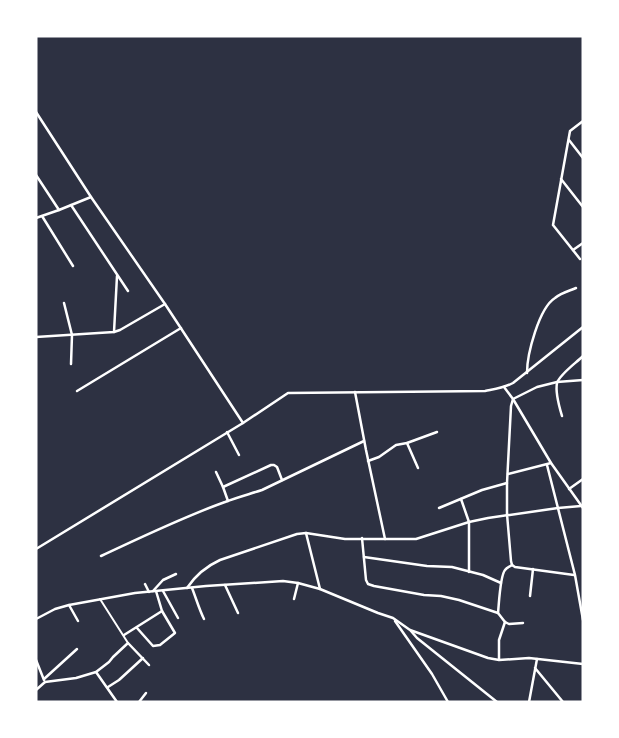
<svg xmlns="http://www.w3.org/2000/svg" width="619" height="738" font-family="'Space Grotesk',sans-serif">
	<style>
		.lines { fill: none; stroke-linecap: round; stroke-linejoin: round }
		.pedestrian { stroke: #fff; stroke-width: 2 }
		.minor { stroke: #fff; stroke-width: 2.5 }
	</style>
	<rect width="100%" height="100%" fill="#2d3142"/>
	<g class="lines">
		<polyline class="pedestrian" points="100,599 128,643"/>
		<g class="minor">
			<polyline points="36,112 91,197 165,304 243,423"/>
			<polyline points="569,140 583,158"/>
			<polyline points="36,175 59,210"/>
			<polyline points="561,179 583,207"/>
			<polyline points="71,205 128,291"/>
			<polyline points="42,216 73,266"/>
			<polyline points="36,218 59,210 91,197"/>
			<polyline points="573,250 583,243"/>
			<polyline points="580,259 553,225 570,131 583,121"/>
			<polyline points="64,303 72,335 71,364"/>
			<polyline points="114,332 117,276"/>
			<polyline points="36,337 114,332 120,330 165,304"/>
			<path d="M527 373C527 354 539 308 555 298 561 293 569 291 576 288"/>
			<polyline points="504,387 513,399 551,463 583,508"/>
			<polyline points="77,391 181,328"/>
			<polyline points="355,392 366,450 385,539"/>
			<path d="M562 416C559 406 555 393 557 383 560 374 576 363 583 356"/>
			<polyline points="227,432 239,455"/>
			<polyline points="407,443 418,468"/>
			<polyline points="368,461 379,457 396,445 407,443 437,432"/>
			<polyline points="547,465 575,575 583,620"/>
			<polyline points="216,472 223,487 228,501"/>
			<polyline points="508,474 551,463"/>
			<polyline points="223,487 271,465 274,465 277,467 282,480"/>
			<polyline points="569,489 583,479"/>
			<polyline points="461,499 469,522 469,572"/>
			<polyline points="439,508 482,490 507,483"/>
			<polyline points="306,533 320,589"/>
			<polyline points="362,538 366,580 368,584 374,586 424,595 441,596 459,600 498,613"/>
			<path d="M36 549 243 423 288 393 485 391C495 389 504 388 513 383L583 327"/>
			<path d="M101 556C142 537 183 517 225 502 238 497 250 494 262 490L364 441"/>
			<polyline points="364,557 427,566 452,567 483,575 501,583"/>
			<polyline points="512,565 511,561 507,514 507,483 511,406 513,399 537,387 557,382 583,380"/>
			<polyline points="512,565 515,567 574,575"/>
			<polyline points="145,584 149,592"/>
			<polyline points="225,585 238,613"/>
			<path d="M187 588C195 576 207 566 220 560L297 534 306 533 345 539H416L469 522 488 518 558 508 581 506"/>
			<path d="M192 588C196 598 199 609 204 619"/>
			<polyline points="153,591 163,580 176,574"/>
			<polyline points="163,591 178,618"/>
			<polyline points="530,596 533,569"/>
			<polyline points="294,599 298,583"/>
			<polyline points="69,605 78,621"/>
			<polyline points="36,619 55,609 69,605 135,593 206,586 283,581 298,583 320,589 378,613 393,618 410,630 488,658 499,660 529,658 583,664"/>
			<polyline points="395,621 432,674 448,702"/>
			<path d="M505 622 498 613C499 604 500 576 505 570 507 567 509 567 512 565"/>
			<polyline points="505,622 509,624 523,623"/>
			<polyline points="137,628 153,646 160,645 175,633 162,611 156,591"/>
			<polyline points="411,631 417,638 497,702"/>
			<polyline points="124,635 162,611"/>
			<polyline points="499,659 499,640 505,622"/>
			<polyline points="36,660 44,680"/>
			<polyline points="535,668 563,702"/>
			<polyline points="96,672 117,702"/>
			<polyline points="44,679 77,649"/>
			<polyline points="45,682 76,678 96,672 109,662 113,657 128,643 149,665"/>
			<polyline points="108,687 119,680 143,658"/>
			<polyline points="36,690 45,682"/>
			<polyline points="139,702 146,693"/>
			<polyline points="529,702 537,659"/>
		</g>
	</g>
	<rect width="619" height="738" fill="none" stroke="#ffffff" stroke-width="75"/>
</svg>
